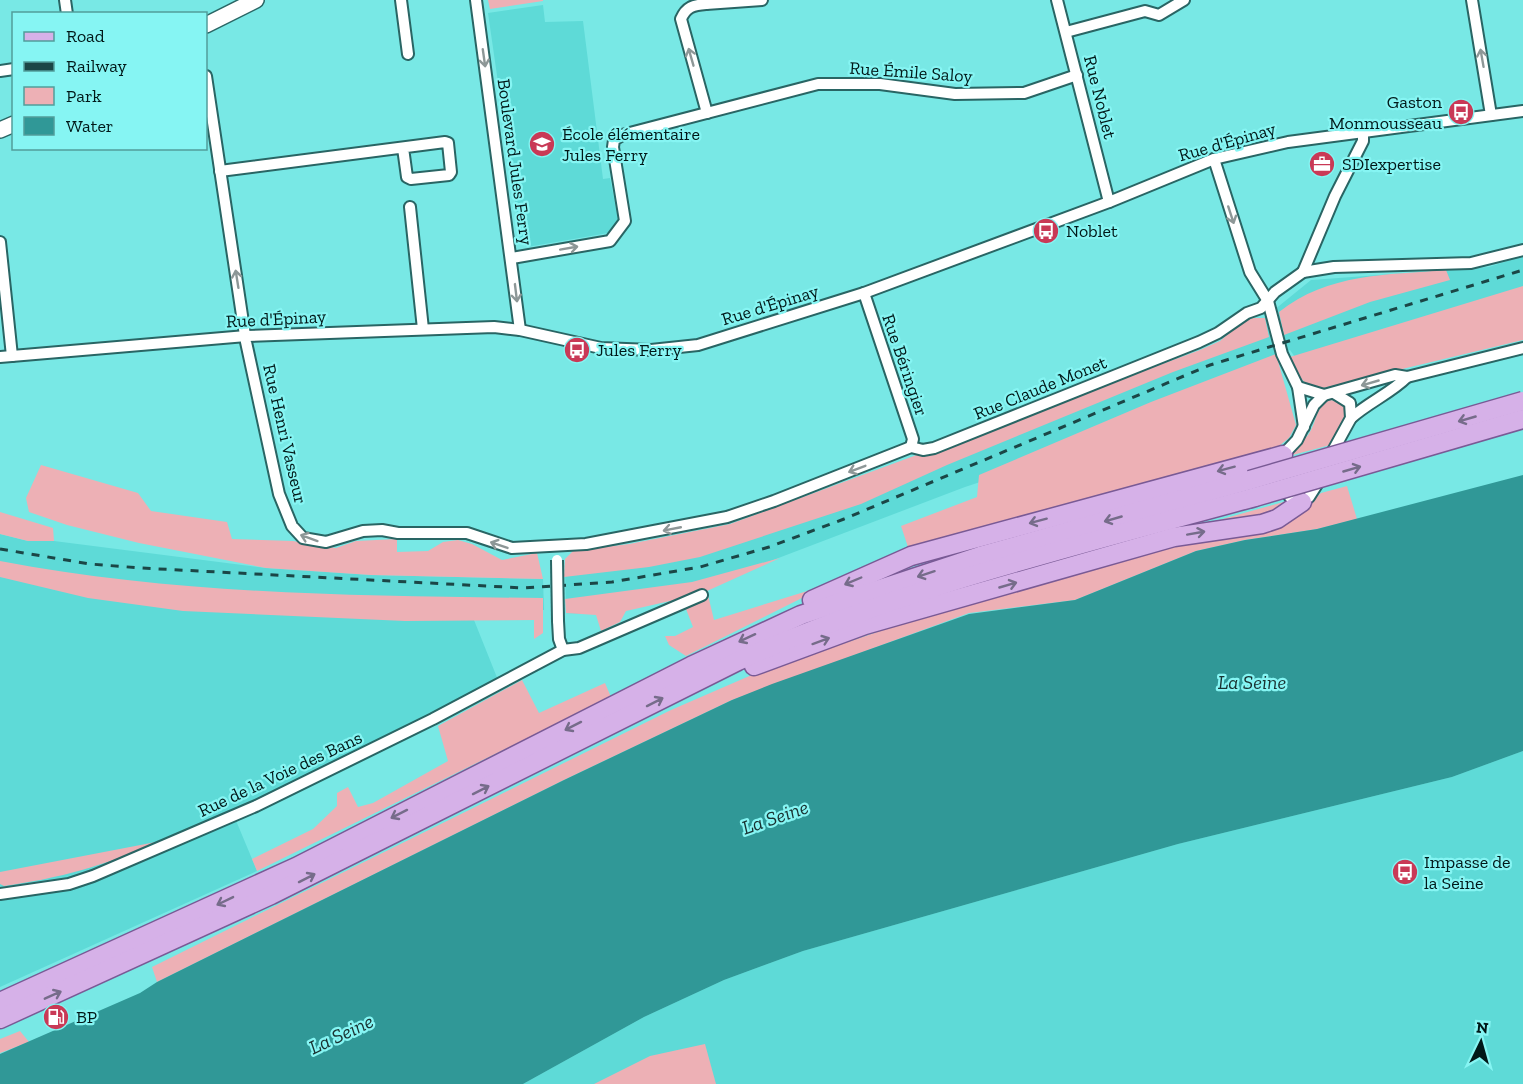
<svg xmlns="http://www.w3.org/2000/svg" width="1523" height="1084" font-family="'Zilla Slab',serif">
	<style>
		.built { fill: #5edad7 }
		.green { fill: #edb0b5 }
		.water { fill: #309897 }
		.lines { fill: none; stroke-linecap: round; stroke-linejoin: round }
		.minor-casing { stroke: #296564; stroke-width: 14 }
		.secondary-casing { stroke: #296564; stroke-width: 18 }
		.primary-casing { stroke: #795a95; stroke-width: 21 }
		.minor { stroke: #fff; stroke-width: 10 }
		.secondary { stroke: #fff; stroke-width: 15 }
		.primary { stroke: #d6b1e8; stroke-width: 18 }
		.rail { stroke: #1b4646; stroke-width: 3; stroke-dasharray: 8 8; stroke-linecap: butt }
		.minor-bridge-casing { stroke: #296564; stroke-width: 14; stroke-linecap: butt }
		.primary-bridge-casing { stroke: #795a95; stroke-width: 21; stroke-linecap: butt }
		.minor-bridge { stroke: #fff; stroke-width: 10 }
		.primary-bridge { stroke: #d6b1e8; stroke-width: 18 }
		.oneway { stroke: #8d9797 }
		.oneway2 { stroke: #766c8a }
		.labels { text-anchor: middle; stroke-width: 4.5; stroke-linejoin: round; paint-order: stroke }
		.street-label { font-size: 18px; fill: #011818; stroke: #86f5f3 }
		.poi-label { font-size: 18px; fill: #011818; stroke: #86f5f3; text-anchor: start }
		.water-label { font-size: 20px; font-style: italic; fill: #193130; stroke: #86f5f3 }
	</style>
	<rect width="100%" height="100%" fill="#78e8e5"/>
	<g class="built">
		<polygon points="543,5 545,22 583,21 603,179 610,178 618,219 608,233 527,247 521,242 488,13"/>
		<polygon points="1523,256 1523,291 1297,360 1290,350 1277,354 1083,448 965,487 689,592 587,614 566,613 565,565 743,522 1232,344 1311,280 1489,267"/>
		<polygon points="0,534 28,541 54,541 266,568 371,575 543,579 544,610 470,610 498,680 232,811 257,871 0,987"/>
		<polygon points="1523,751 1523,1084 523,1084 644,1017 724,980 803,951 1178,844 1452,777"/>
	</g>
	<g class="green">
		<polygon points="488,0 543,0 543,1 490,9"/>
		<path d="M1446 270 1450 280 1370 302 1284 335 1279 312C1328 273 1387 275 1446 270Z"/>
		<path d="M1523 286V340L1319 389C1302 388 1297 370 1290 357Z"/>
		<polygon points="1253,318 1265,318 1269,337 1173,372 947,465 861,504 700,557 649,567 564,577 565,559 573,551 629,544 730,524 1200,350 1220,341 1243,321"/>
		<polygon points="1276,354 1296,425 1289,438 1279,446 909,550 901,526 977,497 979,475 1151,402"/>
		<path d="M1330 400 1338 401 1345 407 1346 416 1330 445 1289 456C1295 448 1302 442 1308 435 1317 423 1315 406 1330 400Z"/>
		<polygon points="41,465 138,493 151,511 227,522 232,539 293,541 336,548 356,541 397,539 397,552 428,551 443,542 458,540 472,544 502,560 537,553 543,579 371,575 266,568 139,543 67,525 29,512 26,498"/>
		<polygon points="1347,486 1357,519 1317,529 1245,540 1196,551 1075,600 969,613 732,700 564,780 157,982 152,967 671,710 754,674 930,614 1194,540 1289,523 1321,493"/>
		<polygon points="1287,501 1278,514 1190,528"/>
		<polygon points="0,512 53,528 54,541 28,541 0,534"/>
		<polygon points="780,558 707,591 714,620 830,584 686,656 669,645 665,636 675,636 693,627 686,609 692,603 692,596 626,611 620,622 601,631 596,615 566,613 565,599 692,582"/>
		<path d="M0 561C178 595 362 596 543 598V633L534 639V620L405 621 183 611 88 598 0 577Z"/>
		<polygon points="522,680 539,713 605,683 611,697 257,871 252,859 313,829 337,806 337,793 348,787 358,807 373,803 448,761 438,726"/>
		<path d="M156 842C106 866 59 878 4 886L0 884V872Z"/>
		<polygon points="20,1031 29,1042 0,1053 0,1039"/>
		<polygon points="705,1044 716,1084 594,1084 650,1056"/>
	</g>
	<polygon class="water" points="1523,475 1523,751 1452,777 1178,844 803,951 724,980 644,1017 523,1084 0,1084 0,1054 140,993 157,982 564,780 732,700 772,684 969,614 1075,600 1196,551 1245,540 1317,529"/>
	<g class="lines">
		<g class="minor-casing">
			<g id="minor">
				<polyline points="65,0 67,14"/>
				<polyline points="401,0 408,54"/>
				<polyline points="476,0 520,330"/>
				<path d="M705 0 706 4C693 5 686 7 681 19L707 113"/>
				<polyline points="1057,0 1109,202"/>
				<polyline points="1472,0 1491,115"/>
				<polyline points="706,4 762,0"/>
				<polyline points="1066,32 1145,11 1159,15 1184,0"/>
				<polyline points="0,71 14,69"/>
				<polyline points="206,76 246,342 279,494 292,526 303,538 326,542 363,531 382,530 398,533 467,533 512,548 586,544 727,517 774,501 911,447 923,450 934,448 1199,342 1218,333 1247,313 1261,308 1275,292 1303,272 1334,267 1471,263 1523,250"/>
				<polyline points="1214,159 1250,272 1268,301 1282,354 1298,387 1304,427"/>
				<polyline points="220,171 445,142 448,143 451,172 449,175 411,179 407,177 403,148"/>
				<polyline points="410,207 423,329"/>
				<polyline points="0,242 12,356"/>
				<polyline points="512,258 610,241 625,221 613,147 614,140 622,135 818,84 880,84 955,94 1024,93 1077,75"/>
				<polyline points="1303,272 1335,196 1363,141 1363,131"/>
				<polyline points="864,293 913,439 911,447"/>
				<polyline points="0,357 246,336 494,327 520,330 601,348 651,350 698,345 864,293 1109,202 1214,159 1288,142 1523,111"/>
				<polyline points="1298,387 1324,395"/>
				<path d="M1351 418C1369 402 1391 393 1407 377"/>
				<polyline points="1281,457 1297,440 1314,405 1324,395 1395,375 1407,377 1523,348"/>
				<polyline points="1329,458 1351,418 1350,403 1334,393"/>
				<polyline points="1280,486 1292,499 1302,502 1309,497 1321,478"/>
				<polyline points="558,621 559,639 563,650"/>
				<polyline points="0,894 69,884 93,876 256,806 433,719 563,650 579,648 702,595"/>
			</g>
		</g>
		<g class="secondary-casing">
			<g id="secondary">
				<polyline points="206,25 256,0"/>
				<polyline points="0,130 14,124"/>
			</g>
		</g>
		<g class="primary-casing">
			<g id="primary">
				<polyline points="812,600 911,556 1283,455"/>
				<polyline points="754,666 865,625 1174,537 1262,524 1277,519 1302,502"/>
				<polyline points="0,1002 296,867 691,666 801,615 980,556 1250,480"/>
				<path d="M0 1019 271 895 738 661C904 587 1080 545 1255 497"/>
			</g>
		</g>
		<use href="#minor" class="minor"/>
		<use href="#secondary" class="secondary"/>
		<use href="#primary" class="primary"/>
		<polyline class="rail" points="0,549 90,564 141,568 524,588 612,582 700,567 769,547 844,519 1210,365 1523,270"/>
		<g class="minor-bridge-casing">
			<polyline id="minor-bridge" points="557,560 558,621"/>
		</g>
		<g class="primary-bridge-casing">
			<g id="primary-bridge">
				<polyline points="1250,480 1523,401"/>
				<polyline points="1255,497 1523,419"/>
			</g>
		</g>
		<use href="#minor-bridge" class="minor-bridge"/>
		<use href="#primary-bridge" class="primary-bridge"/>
	</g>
	<defs><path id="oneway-shaft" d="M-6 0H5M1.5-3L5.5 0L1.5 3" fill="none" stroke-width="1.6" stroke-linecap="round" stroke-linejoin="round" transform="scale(1.5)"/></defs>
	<g class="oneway">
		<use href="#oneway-shaft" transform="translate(691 57) rotate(-106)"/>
		<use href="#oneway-shaft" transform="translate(484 58) rotate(82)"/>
		<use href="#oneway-shaft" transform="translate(1482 58) rotate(-100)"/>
		<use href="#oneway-shaft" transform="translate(1231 215) rotate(72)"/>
		<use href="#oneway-shaft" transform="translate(569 248) rotate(-10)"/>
		<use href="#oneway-shaft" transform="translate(237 279) rotate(-99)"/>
		<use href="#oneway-shaft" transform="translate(516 293) rotate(83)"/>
		<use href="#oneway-shaft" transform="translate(1370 383) rotate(164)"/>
		<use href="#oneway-shaft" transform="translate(857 469) rotate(159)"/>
		<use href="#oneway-shaft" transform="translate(672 529) rotate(169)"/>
		<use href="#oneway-shaft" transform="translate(309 538) rotate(-160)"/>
		<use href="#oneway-shaft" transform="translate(499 545) rotate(-161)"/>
	</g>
	<g class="oneway2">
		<use href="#oneway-shaft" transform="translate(1467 419) rotate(164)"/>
		<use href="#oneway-shaft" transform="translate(1226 469) rotate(165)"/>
		<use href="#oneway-shaft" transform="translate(1352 469) rotate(-16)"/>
		<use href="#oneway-shaft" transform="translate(1113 519) rotate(164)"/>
		<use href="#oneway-shaft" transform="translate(1038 521) rotate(165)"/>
		<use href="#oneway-shaft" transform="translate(1196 533) rotate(-10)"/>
		<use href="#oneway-shaft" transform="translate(926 574) rotate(162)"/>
		<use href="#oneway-shaft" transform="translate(853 581) rotate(157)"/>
		<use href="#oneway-shaft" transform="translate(1008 585) rotate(-16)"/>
		<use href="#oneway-shaft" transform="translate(747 638) rotate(155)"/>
		<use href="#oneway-shaft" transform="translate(821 641) rotate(-20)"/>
		<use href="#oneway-shaft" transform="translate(655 702) rotate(-27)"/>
		<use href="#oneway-shaft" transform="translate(573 726) rotate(153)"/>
		<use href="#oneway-shaft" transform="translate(481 790) rotate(-27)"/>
		<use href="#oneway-shaft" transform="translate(399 814) rotate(153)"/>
		<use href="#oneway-shaft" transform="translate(307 878) rotate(-27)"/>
		<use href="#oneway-shaft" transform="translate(225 901) rotate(154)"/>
		<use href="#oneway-shaft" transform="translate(53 995) rotate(-24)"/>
	</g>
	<defs>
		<g id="bus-disc" transform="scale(1.35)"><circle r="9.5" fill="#c93956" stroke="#86f5f3"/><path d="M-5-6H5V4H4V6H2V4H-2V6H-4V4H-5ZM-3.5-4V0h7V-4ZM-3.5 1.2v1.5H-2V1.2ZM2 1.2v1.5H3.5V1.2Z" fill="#fff"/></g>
		<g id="school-disc" transform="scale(1.35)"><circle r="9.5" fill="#c93956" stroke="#86f5f3"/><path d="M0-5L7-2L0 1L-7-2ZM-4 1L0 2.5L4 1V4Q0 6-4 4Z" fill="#fff"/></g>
		<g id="office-disc" transform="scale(1.35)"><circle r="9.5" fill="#c93956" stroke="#86f5f3"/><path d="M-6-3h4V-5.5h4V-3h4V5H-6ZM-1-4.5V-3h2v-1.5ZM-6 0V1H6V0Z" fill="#fff"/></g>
		<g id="fuel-disc" transform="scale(1.35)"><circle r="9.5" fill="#c93956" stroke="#86f5f3"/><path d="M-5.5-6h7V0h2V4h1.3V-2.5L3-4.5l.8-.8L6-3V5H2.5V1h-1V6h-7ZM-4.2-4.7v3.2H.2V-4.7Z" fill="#fff"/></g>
	</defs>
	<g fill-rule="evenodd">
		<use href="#bus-disc" x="1461" y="112"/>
		<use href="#school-disc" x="542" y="144"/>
		<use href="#office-disc" x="1322" y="164"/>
		<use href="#bus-disc" x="1046" y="231"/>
		<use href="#bus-disc" x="577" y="350"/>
		<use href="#bus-disc" x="1405" y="872"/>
		<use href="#fuel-disc" x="56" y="1017"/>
	</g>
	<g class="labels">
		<g class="street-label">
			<text transform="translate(911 72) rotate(4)" y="6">Rue Émile Saloy</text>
			<text transform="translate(1100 97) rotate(76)" y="6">Rue Noblet</text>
			<text transform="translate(1227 142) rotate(-16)" y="6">Rue d'Épinay</text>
			<text transform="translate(515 162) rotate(82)" y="6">Boulevard Jules Ferry</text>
			<text transform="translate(770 305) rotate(-17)" y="6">Rue d'Épinay</text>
			<text transform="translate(276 319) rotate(-3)" y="6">Rue d'Épinay</text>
			<text transform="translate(905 365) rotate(71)" y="6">Rue Béringier</text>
			<text transform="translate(1040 388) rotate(-22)" y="6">Rue Claude Monet</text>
			<text transform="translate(285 434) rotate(77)" y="6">Rue Henri Vasseur</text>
			<text transform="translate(280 774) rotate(-25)" y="6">Rue de la Voie des Bans</text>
		</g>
		<g class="poi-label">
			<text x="1442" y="108" text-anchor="end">Gaston<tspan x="1442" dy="21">Monmousseau</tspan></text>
			<text x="562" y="140">École élémentaire<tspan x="562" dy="21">Jules Ferry</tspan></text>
			<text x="1342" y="170">SDIexpertise</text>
			<text x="1066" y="237">Noblet</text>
			<text x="596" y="356">Jules Ferry</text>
			<text x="1424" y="868">Impasse de<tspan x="1424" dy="21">la Seine</tspan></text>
			<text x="76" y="1023">BP</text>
		</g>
		<g class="water-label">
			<text x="1252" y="689">La Seine</text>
			<text transform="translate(775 817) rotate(-19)" y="7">La Seine</text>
			<text transform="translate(341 1034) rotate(-25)" y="7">La Seine</text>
		</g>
	</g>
	<rect x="12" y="12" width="195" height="138" fill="#86f5f3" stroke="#519d9b" stroke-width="1.5"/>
	<rect x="24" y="32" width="30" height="9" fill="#d6b1e8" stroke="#519d9b" stroke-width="1.5"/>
	<text x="66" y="42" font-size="18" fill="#011818">Road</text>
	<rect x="24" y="62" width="30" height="9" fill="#1b4646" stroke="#519d9b" stroke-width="1.5"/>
	<text x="66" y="72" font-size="18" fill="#011818">Railway</text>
	<rect x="24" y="87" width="30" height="18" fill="#edb0b5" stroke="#519d9b" stroke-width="1.5"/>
	<text x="66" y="102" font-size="18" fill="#011818">Park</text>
	<rect x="24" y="117" width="30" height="18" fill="#309897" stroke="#519d9b" stroke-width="1.5"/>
	<text x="66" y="132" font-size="18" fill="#011818">Water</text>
	<g transform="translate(1481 1042) rotate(5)" stroke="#86f5f3" stroke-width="4.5" paint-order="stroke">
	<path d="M0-4.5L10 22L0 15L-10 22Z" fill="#011818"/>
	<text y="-9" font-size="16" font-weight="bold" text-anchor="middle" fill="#011818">N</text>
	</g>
</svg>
